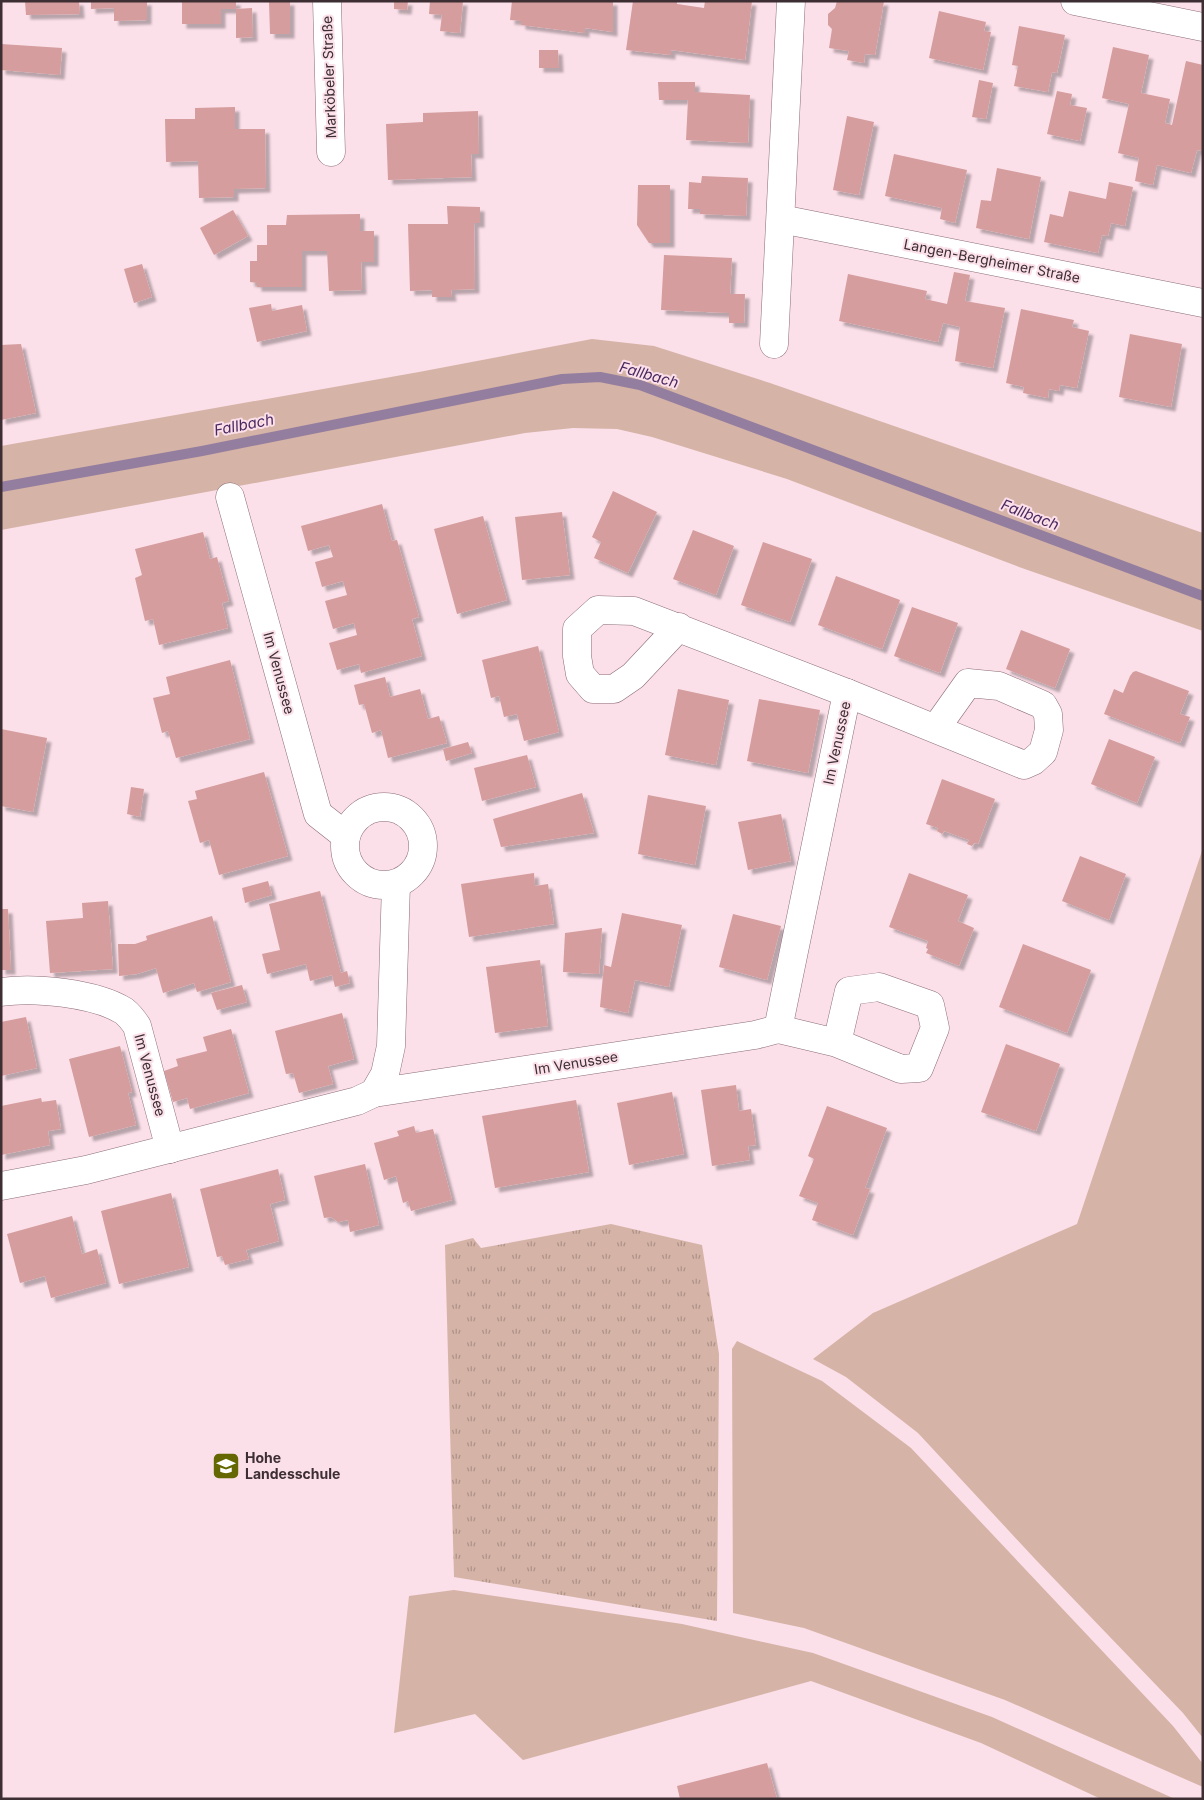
<svg xmlns="http://www.w3.org/2000/svg" width="1204" height="1800" font-family="Inter,sans-serif">
	<style>
		.grass { fill: #d5b3a6 }
		.park { fill: url(#park-tufts) }
		.lines { fill: none; stroke-linecap: round; stroke-linejoin: round }
		.stream { stroke: #947e9f; stroke-width: 10 }
		.building { fill: #d59d9d; filter: url(#shadow) }
		.street-casing { stroke: #8b6d77; stroke-width: 29 }
		.street { stroke: #fff; stroke-width: 28 }
		.labels { text-anchor: middle; stroke-width: 4; stroke-linejoin: round; paint-order: stroke }
		.street-label { font-size: 14px; fill: #3c2e33; stroke: #fbdfe9 }
		.poi-label { font-size: 14px; font-weight: bold; fill: #3c2e33; stroke: #fbdfe9; text-anchor: start }
		.water-label { font-size: 15px; font-style: italic; fill: #49285f; stroke: #fbdfe9 }
	</style>
	<defs>
		<pattern id="park-tufts" width="24" height="20" patternUnits="userSpaceOnUse" patternTransform="scale(1.25)"><rect width="24" height="20" fill="#d5b3a6"/><path d="M3 7l-1-3M5 7V3M7 7l1-3M15 17l-1-3M17 17v-4M19 17l1-3" fill="none" stroke="#ae9288"/></pattern>
		<filter id="shadow"><feDropShadow dx="4.5" dy="4.5" stdDeviation="1" flood-color="#0004"/></filter>
	</defs>
	<rect width="100%" height="100%" fill="#fbdfe9"/>
	<g class="grass">
		<polygon points="592,339 654,346 770,383 1203,533 1203,631 1019,567 787,479 652,437 617,429 573,428 525,433 1,530 1,446 419,372"/>
		<polygon points="1203,848 1203,1738 1183,1713 1036,1560 918,1433 846,1377 813,1359 873,1313 1077,1224"/>
		<polygon points="737,1341 822,1381 911,1448 1173,1726 1203,1764 1203,1787 1005,1700 804,1628 733,1613 732,1349"/>
		<polygon points="454,1590 682,1624 813,1653 992,1717 1175,1799 1101,1799 981,1743 811,1681 523,1760 475,1714 394,1733 409,1596"/>
	</g>
	<polygon class="park" points="611,1224 702,1245 719,1354 717,1621 454,1577 445,1245 473,1238 481,1248"/>
	<g class="lines">
		<polyline class="stream" points="1,487 202,451 562,379 600,377 640,385 1203,596"/>
	</g>
	<g class="building">
		<polygon points="25,1 79,1 80,14 26,15"/>
		<polygon points="91,1 147,1 147,20 114,21 114,8 91,9"/>
		<polygon points="182,1 236,1 236,9 221,9 221,24 182,24"/>
		<polygon points="269,1 290,1 290,34 270,34"/>
		<polygon points="394,1 408,1 407,10 394,9"/>
		<polygon points="430,1 463,1 460,33 440,31 442,15 429,14"/>
		<polygon points="512,1 613,1 613,32 585,28 585,33 521,25 521,21 510,20"/>
		<polygon points="633,1 677,1 677,4 704,8 705,1 752,1 745,60 671,50 671,55 626,50"/>
		<polygon points="837,1 884,1 875,55 865,54 864,63 847,60 849,51 829,48 832,29 828,25 828,14 835,8"/>
		<polygon points="252,8 253,37 236,38 236,9"/>
		<polygon points="939,11 986,22 984,31 991,32 983,70 929,58"/>
		<polygon points="1019,26 1065,35 1057,73 1052,72 1048,92 1014,86 1018,66 1012,65"/>
		<polygon points="1,44 62,48 60,75 1,70"/>
		<polygon points="1113,47 1149,55 1141,93 1170,99 1165,123 1172,125 1186,61 1203,65 1203,151 1197,150 1191,173 1157,165 1153,185 1135,181 1139,158 1118,153 1129,104 1102,98"/>
		<polygon points="539,50 558,50 559,68 539,68"/>
		<polygon points="979,80 993,83 986,119 972,117"/>
		<polygon points="658,82 695,82 695,92 750,95 748,143 686,140 688,100 659,100"/>
		<polygon points="1057,91 1072,94 1070,105 1087,108 1080,141 1047,134"/>
		<polygon points="235,107 235,129 265,129 266,188 234,189 234,197 199,198 198,161 166,162 165,119 195,119 195,108"/>
		<polygon points="478,111 479,154 471,154 472,177 388,180 386,124 423,122 423,113"/>
		<polygon points="847,116 874,122 859,195 833,190"/>
		<polygon points="894,154 967,170 955,223 940,219 942,208 885,196"/>
		<polygon points="997,168 1041,177 1029,239 976,228 981,200 991,201"/>
		<polygon points="702,176 748,178 746,216 700,214 700,209 688,209 689,182 701,183"/>
		<polygon points="1109,182 1133,187 1125,226 1111,223 1108,236 1102,235 1098,253 1044,242 1050,214 1063,217 1069,191 1106,199"/>
		<polygon points="638,185 670,185 670,243 649,243 637,225"/>
		<polygon points="447,206 480,207 480,223 474,223 475,289 451,290 452,297 432,297 432,290 410,291 408,224 448,224"/>
		<polygon points="233,210 248,236 214,255 200,228"/>
		<polygon points="360,214 360,231 374,231 374,262 361,262 362,290 329,291 327,251 302,251 302,287 257,287 257,283 250,282 250,261 257,261 257,245 267,245 267,225 286,225 287,215"/>
		<polygon points="664,255 732,258 730,294 745,294 744,323 729,323 729,313 661,310"/>
		<polygon points="142,264 152,297 134,303 124,269"/>
		<polygon points="954,272 970,275 965,301 1005,308 993,368 955,361 960,327 943,323 938,342 839,321 848,274 927,291 925,299 947,304"/>
		<polygon points="271,304 272,311 302,305 307,331 257,342 249,308"/>
		<polygon points="1021,309 1074,320 1072,327 1089,331 1077,388 1060,385 1059,391 1049,389 1048,398 1023,393 1024,387 1006,383"/>
		<polygon points="1130,334 1182,344 1171,407 1119,397"/>
		<polygon points="21,344 36,413 1,420 1,345"/>
		<polygon points="613,491 657,512 628,573 594,558 601,542 592,537"/>
		<polygon points="382,504 392,541 397,540 419,617 412,619 422,656 361,673 359,664 337,670 329,643 357,635 354,623 333,629 325,601 347,595 343,581 322,587 315,562 333,557 329,545 308,551 301,526"/>
		<polygon points="562,512 570,575 522,580 515,517"/>
		<polygon points="483,516 507,600 457,614 434,529"/>
		<polygon points="693,530 734,546 716,595 673,579"/>
		<polygon points="203,532 210,559 217,557 223,580 229,601 222,603 228,628 159,645 153,619 145,621 135,578 142,575 135,549"/>
		<polygon points="763,542 812,559 790,622 741,605"/>
		<polygon points="836,576 900,600 882,649 818,625"/>
		<polygon points="912,607 958,623 940,673 894,656"/>
		<polygon points="1021,630 1070,649 1055,688 1006,669"/>
		<polygon points="538,646 559,732 524,741 517,714 504,717 499,696 491,698 482,660"/>
		<polygon points="230,660 250,739 176,758 168,731 162,733 153,698 170,694 166,677"/>
		<polygon points="1136,671 1189,691 1180,714 1190,717 1180,743 1104,714 1114,689 1123,693 1130,676 1133,672"/>
		<polygon points="385,677 390,697 420,689 428,719 439,716 447,743 388,758 381,730 372,733 364,704 359,705 354,685"/>
		<polygon points="678,689 729,700 716,765 665,755"/>
		<polygon points="759,699 820,710 808,773 747,761"/>
		<polygon points="1,729 47,738 33,812 1,806"/>
		<polygon points="1109,739 1155,757 1137,803 1091,784"/>
		<polygon points="468,742 472,753 446,761 443,749"/>
		<polygon points="527,755 536,787 482,801 474,768"/>
		<polygon points="264,772 288,856 219,875 209,840 200,843 188,801 197,799 195,791"/>
		<polygon points="942,779 995,799 978,844 974,843 972,846 967,844 969,840 944,831 942,834 937,831 938,828 926,824"/>
		<polygon points="131,787 144,789 140,817 127,814"/>
		<polygon points="582,793 594,833 501,847 493,819"/>
		<polygon points="648,795 706,806 695,865 638,854"/>
		<polygon points="781,814 791,861 748,870 738,822"/>
		<polygon points="1080,856 1126,874 1109,920 1062,901"/>
		<polygon points="534,873 535,886 548,884 554,924 469,937 461,884"/>
		<polygon points="909,873 968,895 958,921 974,928 959,966 926,953 928,949 926,948 928,941 889,927"/>
		<polygon points="268,881 272,895 245,903 242,888"/>
		<polygon points="320,891 341,973 347,971 350,983 335,987 332,975 310,981 306,964 267,974 262,954 280,950 269,904"/>
		<polygon points="108,901 113,969 50,973 46,921 83,918 82,903"/>
		<polygon points="1,909 8,909 11,970 1,970"/>
		<polygon points="622,913 682,925 669,987 635,980 628,1013 600,1007 604,965 611,967"/>
		<polygon points="733,914 781,926 767,980 719,967"/>
		<polygon points="212,916 231,982 197,992 194,983 163,993 156,968 137,974 119,976 118,944 135,944 147,940 146,936"/>
		<polygon points="602,928 599,974 563,972 565,933"/>
		<polygon points="1023,944 1091,970 1067,1033 999,1007"/>
		<polygon points="540,960 548,1026 495,1033 486,967"/>
		<polygon points="242,985 247,1002 217,1010 211,993"/>
		<polygon points="342,1013 354,1059 328,1066 333,1084 299,1093 293,1073 286,1074 275,1031"/>
		<polygon points="26,1017 37,1068 1,1076 1,1022"/>
		<polygon points="231,1029 249,1093 190,1109 187,1098 173,1102 164,1071 178,1066 176,1059 207,1051 203,1037"/>
		<polygon points="1006,1044 1060,1064 1036,1131 981,1112"/>
		<polygon points="120,1046 132,1092 128,1093 136,1125 89,1137 69,1059"/>
		<polygon points="736,1085 739,1111 751,1109 756,1145 748,1146 750,1160 712,1166 701,1090"/>
		<polygon points="672,1092 684,1154 629,1165 617,1103"/>
		<polygon points="41,1098 42,1102 56,1100 61,1129 48,1131 50,1145 1,1155 1,1106"/>
		<polygon points="576,1100 589,1172 495,1188 482,1116"/>
		<polygon points="827,1106 887,1128 865,1188 870,1189 853,1235 812,1220 818,1203 799,1196 814,1159 808,1156"/>
		<polygon points="414,1126 416,1133 433,1129 452,1200 411,1211 408,1201 403,1203 396,1176 384,1180 374,1143 399,1136 397,1131"/>
		<polygon points="365,1164 379,1225 350,1232 348,1220 338,1222 331,1217 324,1218 314,1176"/>
		<polygon points="278,1169 285,1200 270,1204 279,1241 246,1250 249,1259 225,1265 222,1256 217,1257 200,1189"/>
		<polygon points="171,1193 189,1267 119,1284 101,1211"/>
		<polygon points="72,1216 82,1254 97,1249 106,1283 51,1298 45,1276 20,1283 7,1234"/>
		<polygon points="767,1763 777,1799 680,1799 677,1786"/>
	</g>
	<g class="lines">
		<g class="street-casing">
			<g id="street">
				<polyline points="327,1 331,152"/>
				<polyline points="1075,1 1203,27"/>
				<polyline points="781,219 1203,303"/>
				<polyline points="774,344 791,1"/>
				<polyline points="230,497 318,814 346,836"/>
				<polyline points="679,627 633,676 614,689 593,689 580,674 577,656 577,629 598,610 634,611 847,693"/>
				<circle cx="384" cy="846" r="39"/>
				<path d="M1 992C34 987 95 993 124 1011 129 1015 133 1020 137 1026L170 1149"/>
				<polyline points="778,1029 837,1043 901,1069 919,1068 935,1028 930,1005 879,987 849,991 837,1043"/>
				<polyline points="374,1093 385,1074 391,1046 396,884"/>
				<polyline points="1,1186 86,1170 357,1101 374,1093 755,1035 778,1029 847,693 1024,765 1033,761 1043,752 1049,730 1048,714 1043,705 999,686 968,683 936,728"/>
			</g>
		</g>
		<use href="#street" class="street"/>
	</g>
	<defs>
		<g id="school-square" transform="scale(1.4375)"><rect x="-9" y="-9" width="18" height="18" rx="4" fill="#646702" stroke="#fbdfe9"/><path d="M0-5L7-2L0 1L-7-2ZM-4 1L0 2.5L4 1V4Q0 6-4 4Z" fill="#fff"/></g>
	</defs>
	<g fill-rule="evenodd">
		<use href="#school-square" x="226" y="1466"/>
	</g>
	<g class="labels">
		<g class="street-label">
			<text transform="translate(329 77) rotate(-92)" y="5">Marköbeler Straße</text>
			<text transform="translate(992 261) rotate(11)" y="5">Langen-Bergheimer Straße</text>
			<text transform="translate(279 673) rotate(75)" y="5">Im Venussee</text>
			<text transform="translate(837 743) rotate(-78)" y="5">Im Venussee</text>
			<text transform="translate(576 1063) rotate(-9)" y="5">Im Venussee</text>
			<text transform="translate(150 1075) rotate(75)" y="5">Im Venussee</text>
		</g>
		<g class="poi-label">
			<text x="245" y="1463">Hohe<tspan x="245" dy="16">Landesschule</tspan></text>
		</g>
		<g class="water-label">
			<text transform="translate(649 375) rotate(16)" y="5">Fallbach</text>
			<text transform="translate(244 425) rotate(-11)" y="5">Fallbach</text>
			<text transform="translate(1030 515) rotate(21)" y="5">Fallbach</text>
		</g>
	</g>
	<rect width="1204" height="1800" fill="none" stroke="#3c2e33" stroke-width="5"/>
</svg>
